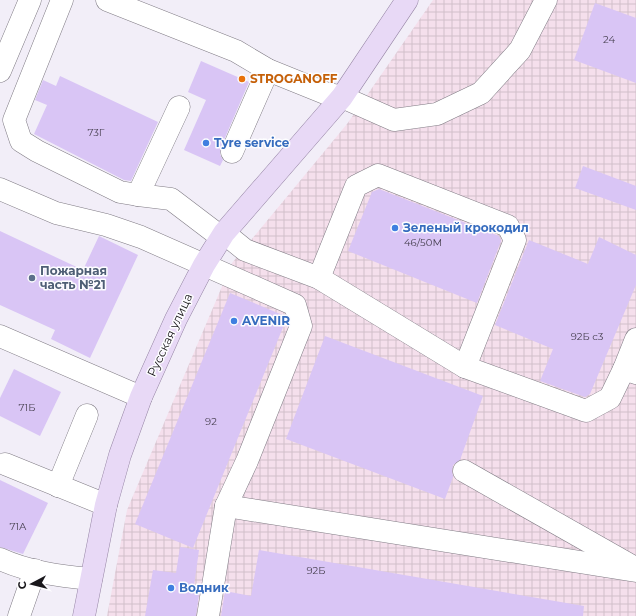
<svg xmlns="http://www.w3.org/2000/svg" width="636" height="616" font-family="Montserrat,sans-serif">
	<style>
		.industrial { fill: url(#industrial-grid) }
		.building { fill: #d9c5f5 }
		.lines { fill: none; stroke-linecap: round; stroke-linejoin: round }
		.minor-casing { stroke: #807c85; stroke-width: 23 }
		.major-casing { stroke: #9685a5; stroke-width: 23 }
		.minor { stroke: #fff; stroke-width: 22 }
		.major { stroke: #e8d9f6; stroke-width: 22 }
		.food-dot { fill: #e8710a; stroke: #fdfdff; stroke-width: 1.5 }
		.shop-dot { fill: #3f7fe0; stroke: #fdfdff; stroke-width: 1.5 }
		.service-dot { fill: #5c6f8a; stroke: #fdfdff; stroke-width: 1.5 }
		.labels { text-anchor: middle; stroke-width: 3; stroke-linejoin: round; paint-order: stroke }
		.number-label { font-size: 10px; fill: #494252 }
		.food-label { font-size: 12px; font-weight: bold; fill: #c56008; stroke: #fdfdff; text-anchor: start }
		.shop-label { font-size: 12px; font-weight: bold; fill: #366cbe; stroke: #fdfdff; text-anchor: start }
		.service-label { font-size: 12px; font-weight: bold; fill: #4e5e75; stroke: #fdfdff; text-anchor: start }
		.street-label { font-size: 12px; fill: #19171b; stroke: #fdfdff }
	</style>
	<defs>
		<pattern id="industrial-grid" width="8" height="8" patternUnits="userSpaceOnUse"><rect width="8" height="8" fill="#f5dfec"/><path d="M0 4h8M4 0v8" fill="none" stroke="#d1bfca"/></pattern>
	</defs>
	<rect width="100%" height="100%" fill="#f2eef8"/>
	<polygon class="industrial" points="433,0 636,0 636,616 107,616 127,510 232,263 347,124"/>
	<g class="building">
		<polygon points="595,3 636,18 636,83 574,60"/>
		<polygon points="201,61 249,82 221,147 220,154 223,160 220,166 184,150 206,100 188,92"/>
		<polygon points="60,76 158,122 131,181 124,180 34,134 47,105 35,100 43,80 56,86"/>
		<polygon points="583,166 636,186 636,210 575,188"/>
		<polygon points="379,189 499,236 501,241 477,303 348,251 372,192"/>
		<polygon points="0,231 83,270 99,236 138,255 90,358 51,339 55,330 0,305"/>
		<polygon points="599,237 636,255 636,285 590,394 585,397 540,381 553,349 495,325 529,240 588,264"/>
		<polygon points="230,293 285,316 286,320 193,548 135,524"/>
		<polygon points="325,336 483,396 460,460 453,465 452,471 453,477 445,499 286,439"/>
		<polygon points="14,369 61,392 40,436 0,416 0,398"/>
		<polygon points="0,480 48,503 23,554 0,547"/>
		<polygon points="180,547 199,550 194,586 200,587 196,616 145,616 153,570 176,573"/>
		<polygon points="259,550 584,606 583,616 221,616 225,591 251,596"/>
	</g>
	<g class="lines">
		<g class="minor-casing">
			<g id="minor">
				<polyline points="62,0 14,120 21,141 37,151 120,192 138,195"/>
				<polyline points="107,0 236,51 268,70 325,93 342,97 394,120 437,114 481,93 520,50 546,0"/>
				<polyline points="0,71 30,0"/>
				<polyline points="179,107 138,195 171,199 221,237"/>
				<polyline points="232,152 268,70"/>
				<polyline points="0,189 56,213 106,225 141,237 295,305 301,326 247,461 226,506 208,616"/>
				<polyline points="224,233 245,250 319,278 465,367 586,411 610,398 624,369 636,373"/>
				<polyline points="319,278 356,186 378,175 508,226 515,240 465,367"/>
				<polyline points="0,336 141,397"/>
				<polyline points="624,369 636,339"/>
				<polyline points="5,464 106,505"/>
				<polyline points="464,471 630,565"/>
				<polyline points="58,486 87,415"/>
				<polyline points="226,506 636,571"/>
				<path d="M0 559C28 572 60 576 91 579"/>
				<polyline points="19,616 35,570"/>
			</g>
		</g>
		<g class="major-casing">
			<polyline id="major" points="84,616 106,505 120,455 141,397 176,319 204,265 224,233 342,97 407,0"/>
		</g>
		<use href="#minor" class="minor"/>
		<use href="#major" class="major"/>
	</g>
	<circle class="food-dot" cx="242" cy="79" r="4"/>
	<g class="shop-dot">
		<circle cx="206" cy="143" r="4"/>
		<circle cx="395" cy="228" r="4"/>
		<circle cx="234" cy="321" r="4"/>
		<circle cx="171" cy="588" r="4"/>
	</g>
	<circle class="service-dot" cx="32" cy="278" r="4"/>
	<g class="labels">
		<g class="number-label">
			<text x="609" y="43">24</text>
			<text x="96" y="136">73Г</text>
			<text x="423" y="246">46/50М</text>
			<text x="587" y="340">92Б с3</text>
			<text x="27" y="411">71Б</text>
			<text x="211" y="425">92</text>
			<text x="18" y="530">71А</text>
			<text x="316" y="574">92Б</text>
		</g>
		<g class="food-label">
			<text x="250" y="83">STROGANOFF</text>
		</g>
		<g class="shop-label">
			<text x="214" y="147">Tyre service</text>
			<text x="403" y="232">Зеленый крокодил</text>
			<text x="242" y="325">AVENIR</text>
			<text x="179" y="592">Водник</text>
		</g>
		<g class="service-label">
			<text x="40" y="275">Пожарная<tspan x="40" dy="14">часть №21</tspan></text>
		</g>
		<g class="street-label">
			<text transform="translate(170 335) rotate(-65)" y="4">Русская улица</text>
		</g>
	</g>
	<g transform="translate(32 584) rotate(263)" stroke="#fdfdff" stroke-width="3" paint-order="stroke">
	<path d="M0-3L7 15L0 10L-7 15Z" fill="#19171b"/>
	<text y="-6" font-size="11" font-weight="bold" text-anchor="middle" fill="#19171b">С</text>
	</g>
</svg>
